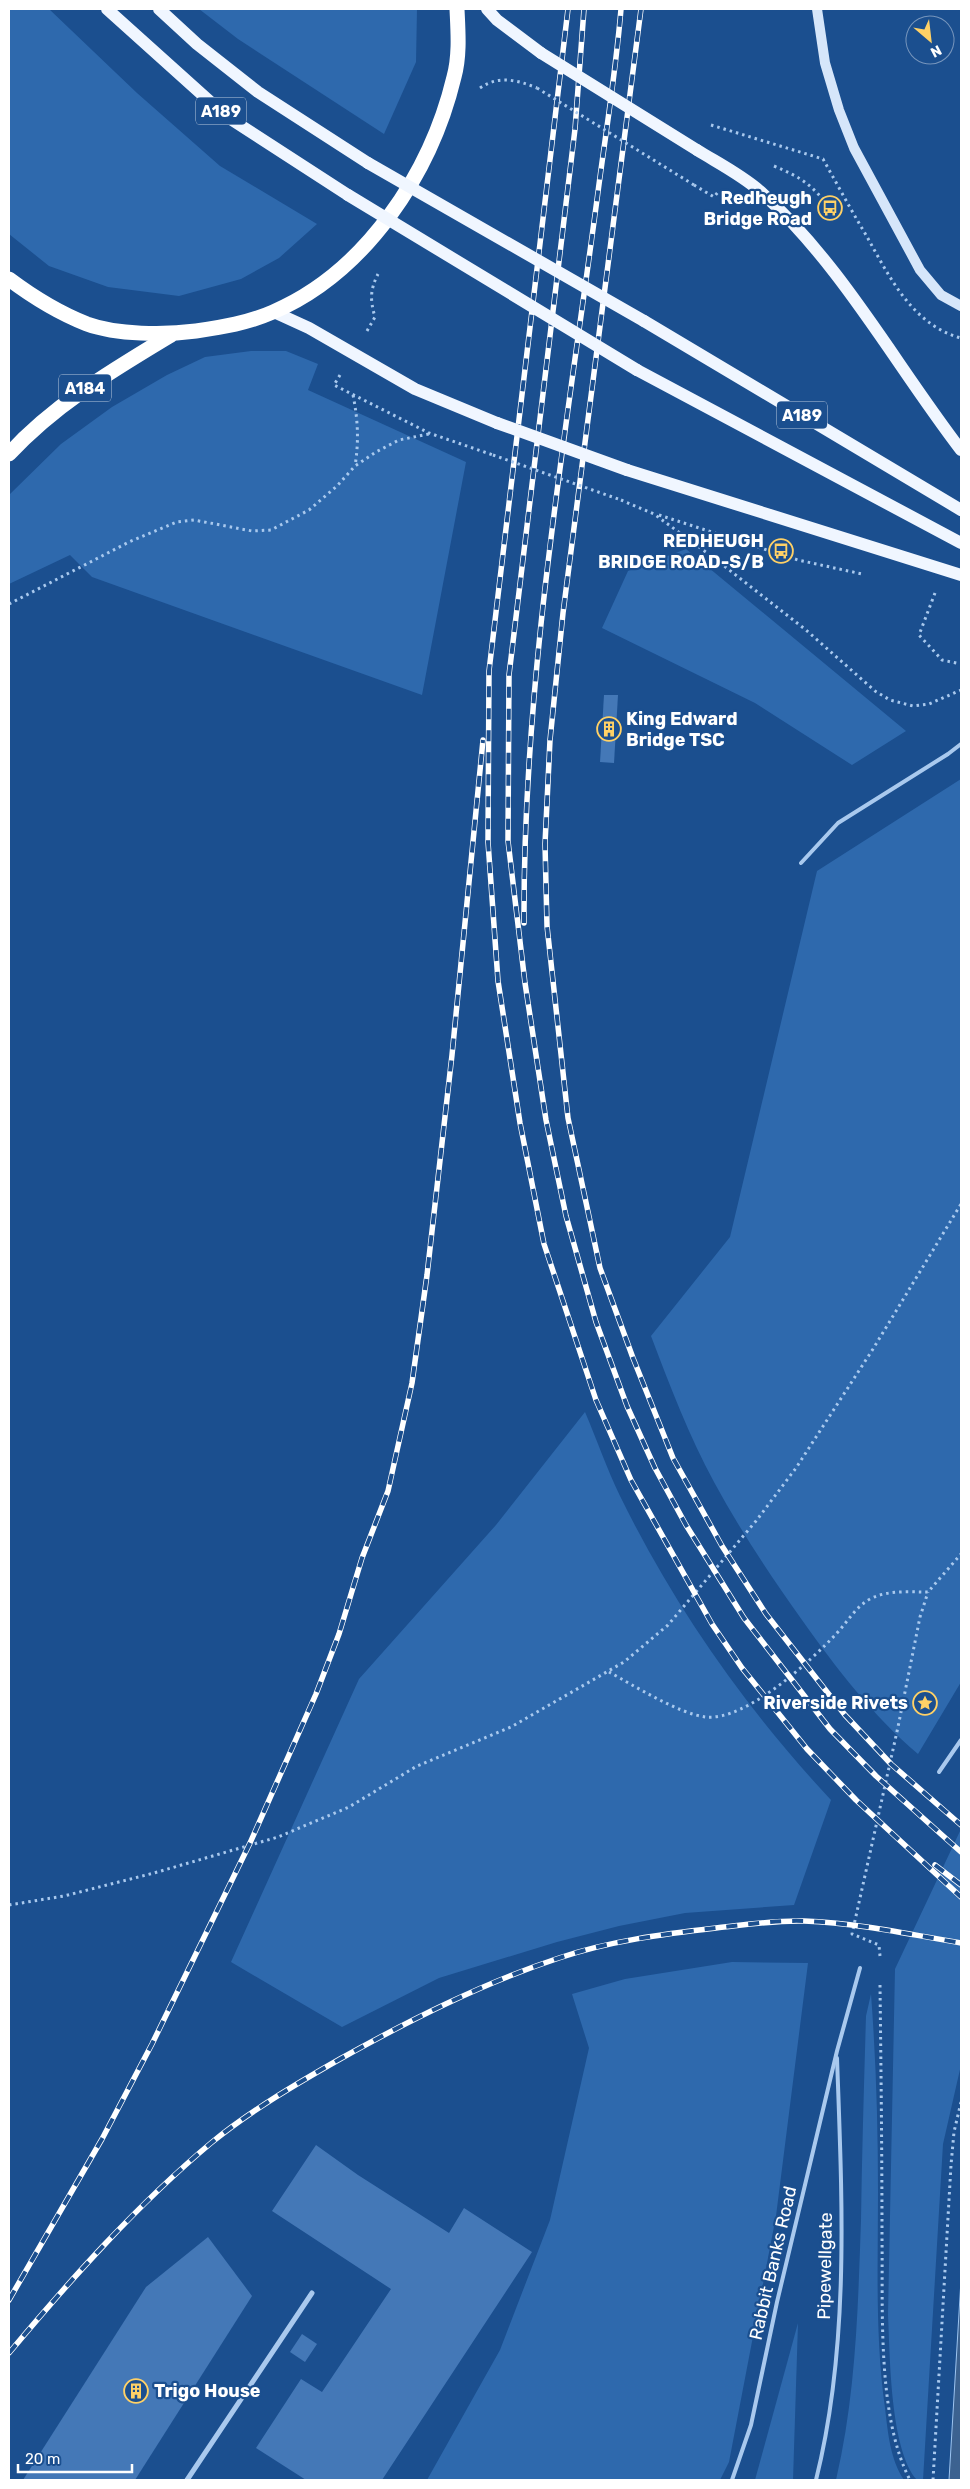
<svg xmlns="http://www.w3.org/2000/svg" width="970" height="2489" font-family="Rubik,sans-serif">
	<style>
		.green { fill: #2e69ad }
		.water { fill: #3c6290; stroke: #9cc4f0 }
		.building { fill: #4478b7 }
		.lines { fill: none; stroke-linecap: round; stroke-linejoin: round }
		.path { stroke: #a9c9ee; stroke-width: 3; stroke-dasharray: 2.5 4; stroke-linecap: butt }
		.lane { stroke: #a9c9ee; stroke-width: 4 }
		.street { stroke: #a9c9ee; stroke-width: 5 }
		.secondary { stroke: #d6e6fa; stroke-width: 10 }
		.primary { stroke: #f0f6ff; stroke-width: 12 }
		.highway { stroke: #fff; stroke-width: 15 }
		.rail-casing { stroke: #fff; stroke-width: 5.5 }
		.rail { stroke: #1b4f8f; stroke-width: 4; stroke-dasharray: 11; stroke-linecap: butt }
		.path-bridge { stroke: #a9c9ee; stroke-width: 3; stroke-dasharray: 2.5 4; stroke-linecap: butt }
		.primary-bridge { stroke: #f0f6ff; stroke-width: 12 }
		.labels { text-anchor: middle; stroke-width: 4.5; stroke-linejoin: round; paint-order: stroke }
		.shield { fill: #1b4f8f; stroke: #bbcadd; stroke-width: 1 }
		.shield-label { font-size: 16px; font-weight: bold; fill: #fff }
		.poi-label { font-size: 18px; font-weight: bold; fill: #fff; stroke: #1b4f8f; text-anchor: end }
		.street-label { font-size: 18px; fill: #fff; stroke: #1b4f8f }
	</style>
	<rect width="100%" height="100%" fill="#1b4f8f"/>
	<g class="green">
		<polygon points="9,9 49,9 137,93 220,166 317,224 279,258 241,279 179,296 108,287 49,266 9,234"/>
		<polygon points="199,9 417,9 416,62 384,134 238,39"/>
		<polygon points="251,351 286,351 318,364 308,390 466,462 422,695 92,577 70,555 9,584 9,495 61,444 112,407 167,375 205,357"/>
		<polygon points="686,549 906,731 852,765 755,703 602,628 628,571"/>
		<path d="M961 779V1682L918 1754C873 1716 836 1668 802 1620 770 1575 740 1530 714 1482 689 1436 670 1386 651 1336L730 1237 817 871Z"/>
		<path d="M585 1412C597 1440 607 1469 620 1496 675 1608 746 1709 831 1800L794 1905 685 1913 619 1926 557 1942 439 1978 342 2027 231 1962 359 1679 496 1525Z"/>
		<path d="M961 1829V2065L943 2144 923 2480H917C890 2450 890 2355 888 2315L895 1969Z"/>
		<polygon points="732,1962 808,1963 776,2216 729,2462 720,2480 427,2480 500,2350 550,2220 589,2048 572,1994 625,1979"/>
		<path d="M871 1994C876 2060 878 2125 878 2192 878 2264 875 2336 885 2408 888 2433 890 2459 904 2480H836C856 2394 858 2308 861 2220 862 2152 864 2084 866 2016Z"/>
		<polygon points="798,2323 793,2480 755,2480"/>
	</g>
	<polygon class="water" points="961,2280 961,2480 949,2480"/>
	<g class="building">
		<polygon points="604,695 618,695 614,763 600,762"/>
		<polygon points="316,2145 358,2175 449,2233 464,2208 532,2252 382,2480 306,2480 256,2448 301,2379 322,2392 391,2289 272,2211"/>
		<polygon points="208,2237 252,2296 135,2480 23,2480 146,2287"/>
		<polygon points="302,2334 317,2344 305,2362 290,2352"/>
	</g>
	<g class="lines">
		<g class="path">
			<path d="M480 88C499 75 517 80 537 88"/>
			<path d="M711 125 823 159C837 184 851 210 866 235 889 276 912 325 961 338"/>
			<path d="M774 166C802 178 811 184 830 208"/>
			<polyline points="694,185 714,197 718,192"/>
			<path d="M367 331 375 317C370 300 370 290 378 274"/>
			<polyline points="340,375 334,385 429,433 493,455"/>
			<path d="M353 395C358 420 359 441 355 466"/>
			<polyline points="621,500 654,514 714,558 806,630 875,691 890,700 913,706 929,704 961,690"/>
			<polyline points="659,515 798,560 862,574"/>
			<polyline points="935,593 919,635 942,660 961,664"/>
			<polyline points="9,604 129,542 177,522 194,520 252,531 271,530 309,510 337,486 355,466 376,452 399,440 429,434"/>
			<path d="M609 1672C633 1685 679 1714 706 1717 746 1721 811 1661 837 1633 849 1620 856 1606 872 1598 889 1590 910 1592 928 1592L961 1554"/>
			<polyline points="9,1905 64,1896 154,1873 278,1837 349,1807 417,1766 511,1727 624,1662 668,1625 756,1521 796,1468 873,1349 961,1204"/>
			<polyline points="880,1956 879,1945 852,1934 898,1727 920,1617 928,1592"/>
			<path d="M880 1985C881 2069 882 2154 882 2238 883 2309 877 2417 910 2480"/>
			<polyline points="933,2480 951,2165 954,2132 961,2102"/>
		</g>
		<g class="lane">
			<polyline points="801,863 838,823 948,754 961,744"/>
			<polyline points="939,1772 961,1740"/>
			<polyline points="732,2480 751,2425 777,2302 837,2051 860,1968"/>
			<path d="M816 2480C850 2344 842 2198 837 2058"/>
		</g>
		<polyline class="street" points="187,2480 312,2293"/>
		<polyline class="secondary" points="817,9 825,63 839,110 854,148 920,270 941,295 961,306"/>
		<g class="primary">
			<polyline points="107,9 226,116 348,195"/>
			<polyline points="159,9 197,44 258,92 368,163"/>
			<polyline points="487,9 497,20 541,53"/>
			<path d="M697 150C718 163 742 175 761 192 842 265 895 364 961 450"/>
			<polyline points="274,312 309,328 415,389 497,423"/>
			<polyline points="644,321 961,510"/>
			<polyline points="637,370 961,543"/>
			<polyline points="627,470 961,575"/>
		</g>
		<g class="highway">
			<path d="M9 279C33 297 59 313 87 324 117 335 165 335 196 331 223 327 248 323 273 312 366 272 431 173 454 77 460 55 458 31 457 9"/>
			<path d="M9 454C55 404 113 370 171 335"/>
		</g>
		<g class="rail-casing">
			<g id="rail">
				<polyline points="568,9 489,671 488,842 498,981 520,1123 544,1244 596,1400 631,1480 712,1624 742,1668 807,1749 856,1800 961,1897"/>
				<polyline points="584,9 575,129 509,675 508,841 525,983 546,1120 566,1216 596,1322 627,1406 655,1468 686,1525 744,1618 830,1729 876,1776 961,1852"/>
				<polyline points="641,9 563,613 550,740 545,844 547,926 568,1118 600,1268 633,1358 673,1458 722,1546 766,1614 845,1715 891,1764 961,1825"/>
				<path d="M524 923C523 678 566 435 598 192 606 131 616 70 621 9"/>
				<polyline points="935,1865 961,1885"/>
				<polyline points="9,2300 102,2139 152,2044 250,1843 316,1694 339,1634 362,1558 388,1491 412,1383 427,1275 452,1055 483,740"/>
				<path d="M9 2353C71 2279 137 2205 211 2143 250 2111 296 2084 340 2059 410 2020 483 1983 559 1958 609 1941 664 1934 716 1928 744 1925 775 1920 804 1921 857 1923 908 1934 961 1943"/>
			</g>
		</g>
		<use href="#rail" class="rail"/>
		<g class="path-bridge">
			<polyline points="537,88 694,185"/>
			<polyline points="493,455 621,500"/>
		</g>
		<g class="primary-bridge">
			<polyline points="541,53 697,150"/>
			<polyline points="368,163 644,321"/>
			<polyline points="348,195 637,370"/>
			<polyline points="497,423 627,470"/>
		</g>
	</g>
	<defs>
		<g id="bus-ring" transform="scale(1.25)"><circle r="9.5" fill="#1b4f8f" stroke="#ffd166" stroke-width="1.5"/><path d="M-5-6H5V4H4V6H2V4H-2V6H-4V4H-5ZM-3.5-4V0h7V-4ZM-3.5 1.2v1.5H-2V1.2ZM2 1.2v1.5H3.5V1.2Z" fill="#ffd166"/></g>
		<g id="building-ring" transform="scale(1.25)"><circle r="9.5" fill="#1b4f8f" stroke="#ffd166" stroke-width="1.5"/><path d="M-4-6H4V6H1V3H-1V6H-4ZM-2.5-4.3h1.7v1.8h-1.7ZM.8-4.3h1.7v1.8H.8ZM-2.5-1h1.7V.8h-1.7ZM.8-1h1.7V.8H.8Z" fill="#ffd166"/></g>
		<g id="sight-ring" transform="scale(1.25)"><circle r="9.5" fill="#1b4f8f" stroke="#ffd166" stroke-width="1.5"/><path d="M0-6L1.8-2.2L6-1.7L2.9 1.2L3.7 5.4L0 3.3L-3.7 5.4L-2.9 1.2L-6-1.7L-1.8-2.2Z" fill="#ffd166"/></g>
	</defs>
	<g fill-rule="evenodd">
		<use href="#bus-ring" x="830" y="208"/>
		<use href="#bus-ring" x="781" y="551"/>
		<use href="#building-ring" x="609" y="729"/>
		<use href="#sight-ring" x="925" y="1703"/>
		<use href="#building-ring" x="136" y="2391"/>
	</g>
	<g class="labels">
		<g class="shield">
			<rect x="196" y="97.5" width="50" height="27" rx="4"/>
			<rect x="59" y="374.5" width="52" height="27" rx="4"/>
			<rect x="777" y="401.5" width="50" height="27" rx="4"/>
		</g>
		<g class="shield-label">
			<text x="221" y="117">A189</text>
			<text x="85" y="394">A184</text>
			<text x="802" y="421">A189</text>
		</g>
		<g class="poi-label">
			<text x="812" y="204">Redheugh<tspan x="812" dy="21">Bridge Road</tspan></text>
			<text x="764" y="547">REDHEUGH<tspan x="764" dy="21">BRIDGE ROAD-S/B</tspan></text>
			<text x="626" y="725" text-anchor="start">King Edward<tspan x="626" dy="21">Bridge TSC</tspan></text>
			<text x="908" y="1709">Riverside Rivets</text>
			<text x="154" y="2397" text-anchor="start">Trigo House</text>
		</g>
		<g class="street-label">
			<text transform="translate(773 2263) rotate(-77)" y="6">Rabbit Banks Road</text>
			<text transform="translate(825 2266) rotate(-89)" y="6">Pipewellgate</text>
		</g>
	</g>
	<rect width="970" height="2489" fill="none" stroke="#ffffff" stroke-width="20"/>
	<g transform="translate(930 40) rotate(152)"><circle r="24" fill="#1b4f8f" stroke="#7695bc"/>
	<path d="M0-4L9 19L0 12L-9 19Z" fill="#ffd166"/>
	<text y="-8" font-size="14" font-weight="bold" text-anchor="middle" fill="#ffffff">N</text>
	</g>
	<path d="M18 2464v8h114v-8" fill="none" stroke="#ffffff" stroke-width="2.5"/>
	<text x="25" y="2464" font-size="15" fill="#ffffff" stroke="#1b4f8f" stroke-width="4" paint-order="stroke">20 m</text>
</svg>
